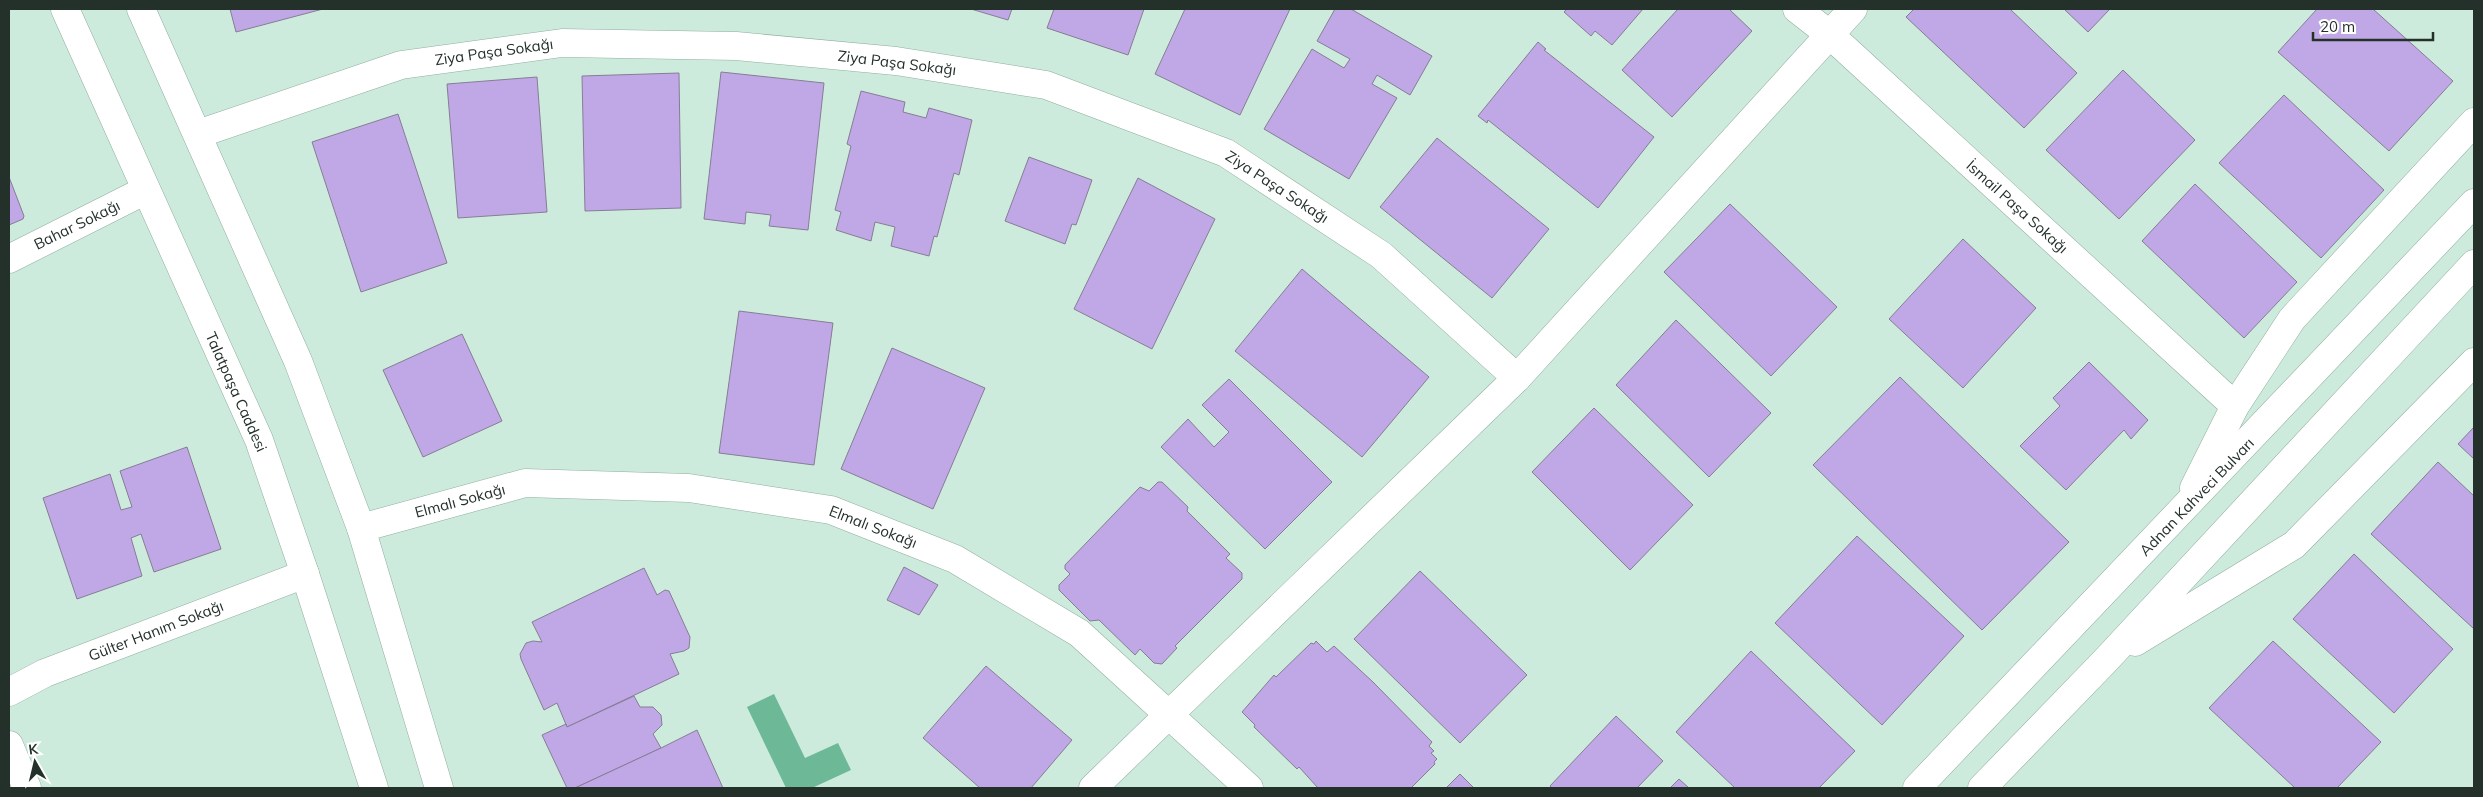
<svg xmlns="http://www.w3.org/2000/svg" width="2483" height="797" font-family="Mulish,sans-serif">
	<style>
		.water { fill: #6cb897 }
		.building { fill: #c0a8e6; stroke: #867d95 }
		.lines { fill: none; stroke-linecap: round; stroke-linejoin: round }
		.minor-casing { stroke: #91aea0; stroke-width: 29 }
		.major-casing { stroke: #91aea0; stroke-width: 29 }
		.minor { stroke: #fff; stroke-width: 28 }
		.major { stroke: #fff; stroke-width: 28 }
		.labels { text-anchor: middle; stroke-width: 4; stroke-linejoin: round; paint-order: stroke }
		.street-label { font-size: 15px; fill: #24302a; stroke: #fff }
	</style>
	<rect width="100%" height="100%" fill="#cdebdc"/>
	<polygon class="water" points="774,694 805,758 838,743 851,770 812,788 786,788 747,707"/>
	<g class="building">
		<polygon points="230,9 323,9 236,32"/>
		<polygon points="971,9 1012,9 1008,20"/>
		<polygon points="1054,9 1144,9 1128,55 1047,28"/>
		<polygon points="1185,9 1290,9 1240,115 1155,74"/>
		<polygon points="1335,9 1351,9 1432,56 1410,95 1377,75 1372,84 1397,98 1349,179 1264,129 1312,49 1344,68 1350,59 1317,41"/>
		<polygon points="1567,9 1643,9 1612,45 1595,31 1591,36 1564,12"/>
		<polygon points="1678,9 1729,9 1752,31 1672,117 1622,70"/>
		<polygon points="1914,9 2010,9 2077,73 2024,128 1906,17"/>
		<polygon points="2064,9 2110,9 2088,32"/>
		<polygon points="2317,9 2373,9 2453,81 2389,151 2278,52"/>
		<polygon points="1538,42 1546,49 1544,50 1654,137 1598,208 1488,120 1487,123 1478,116"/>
		<polygon points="2123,70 2195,140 2119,219 2046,150"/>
		<polygon points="721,72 824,83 808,230 769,226 771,215 746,212 745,224 704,219"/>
		<polygon points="679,73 681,208 585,211 582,76"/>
		<polygon points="537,77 547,212 458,218 447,84"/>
		<polygon points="861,91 905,102 903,112 926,118 929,108 972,120 959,175 954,173 937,237 934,236 929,256 891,246 895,227 875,222 871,241 836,230 841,212 835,210 851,146 847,144"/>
		<polygon points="2284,95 2384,190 2321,258 2219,163"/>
		<polygon points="398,114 447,263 361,292 312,142"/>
		<polygon points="1437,138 1549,229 1492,298 1380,207"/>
		<polygon points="1029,157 1092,180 1076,225 1072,224 1065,244 1005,221"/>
		<polygon points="9,177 24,216 23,219 9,225"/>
		<polygon points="1138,178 1215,219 1152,349 1074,309"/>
		<polygon points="2195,184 2297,282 2244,338 2142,241"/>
		<polygon points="1730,204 1837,307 1771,376 1664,272"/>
		<polygon points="1963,239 2036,308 1963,388 1889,319"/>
		<polygon points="1302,269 1429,377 1362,457 1235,351"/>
		<polygon points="739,311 833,323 814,465 719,453"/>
		<polygon points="1676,320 1771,413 1709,477 1616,385"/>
		<polygon points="462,334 502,421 423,457 383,370"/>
		<polygon points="892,348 985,388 933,509 841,469"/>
		<polygon points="2089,362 2148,420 2131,439 2124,430 2066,490 2020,446 2060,406 2053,398"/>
		<polygon points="1900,377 2069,542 1982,630 1813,465"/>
		<polygon points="1229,379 1332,482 1265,549 1161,447 1188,419 1214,447 1229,432 1202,405"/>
		<polygon points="1594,408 1693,505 1630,570 1532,472"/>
		<polygon points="2474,427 2474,459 2458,444"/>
		<polygon points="187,447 221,549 154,572 141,534 131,538 142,576 77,599 43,498 110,474 121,510 132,507 120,471"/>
		<polygon points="2438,462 2474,496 2474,629 2371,534"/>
		<polygon points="1158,482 1162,482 1188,507 1187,511 1230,554 1226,558 1242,573 1242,579 1175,646 1177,648 1162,664 1154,663 1140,649 1135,655 1099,620 1090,621 1059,590 1059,585 1070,574 1065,569 1065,565 1140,487 1149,491"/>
		<polygon points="1857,536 1964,636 1882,725 1775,623"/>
		<polygon points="2354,554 2453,649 2394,713 2293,619"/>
		<polygon points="904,567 938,585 919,615 887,600"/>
		<polygon points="644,568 657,595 665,590 669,591 690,637 689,648 684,651 670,654 679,674 567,727 557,703 544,710 521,659 520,654 526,643 533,641 542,642 532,622"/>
		<polygon points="1420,571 1527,675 1460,743 1354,639"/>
		<polygon points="1316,641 1327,652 1334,646 1373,682 1432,742 1429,746 1434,751 1431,753 1437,759 1434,762 1435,764 1411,788 1318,788 1299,767 1297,769 1254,727 1255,725 1242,712 1274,675 1276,677 1311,643 1314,644"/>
		<polygon points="2273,641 2381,742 2337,788 2295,788 2209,708"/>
		<polygon points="1751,651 1855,751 1819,788 1735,788 1676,732"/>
		<polygon points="986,666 1072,740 1031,788 980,788 923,738"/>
		<polygon points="634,696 640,707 653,707 661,715 662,725 653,734 661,748 575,788 567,788 542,735 566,724 567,727"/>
		<polygon points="1616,716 1663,761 1637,788 1552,788 1550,786"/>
		<polygon points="697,730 723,788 575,788 661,748"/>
		<polygon points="1460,774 1474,788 1446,788"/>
		<polygon points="1679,779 1689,788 1670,788"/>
	</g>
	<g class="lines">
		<g class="minor-casing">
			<g id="minor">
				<polyline points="1797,9 1829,34 2235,406"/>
				<polyline points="198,134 401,65 562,43 736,46 896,61 1046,85 1226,153 1381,255 1517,378"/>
				<polyline points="9,259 146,190"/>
				<polyline points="361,528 525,483 689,488 831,510 955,559 1079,633 1249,788"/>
				<polyline points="9,692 45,673 305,574"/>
				<polyline points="9,745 27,788"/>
				<polyline points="1093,788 1517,378 1853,9"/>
			</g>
		</g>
		<g class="major-casing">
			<g id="major">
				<polyline points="65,9 259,440 305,574 374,788"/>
				<polyline points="141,9 298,361 361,528 439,788"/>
				<polyline points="2194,488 2235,406 2292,319 2474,122"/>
				<polyline points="2135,642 2294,545 2474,362"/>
				<polyline points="1917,788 2474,203"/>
				<polyline points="1982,788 2106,660 2474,264"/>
			</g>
		</g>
		<use href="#minor" class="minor"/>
		<use href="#major" class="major"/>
	</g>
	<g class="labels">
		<g class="street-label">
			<text transform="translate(494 52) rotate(-8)" y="5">Ziya Paşa Sokağı</text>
			<text transform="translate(897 63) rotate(7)" y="5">Ziya Paşa Sokağı</text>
			<text transform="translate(1277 187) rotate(33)" y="5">Ziya Paşa Sokağı</text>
			<text transform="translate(2017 207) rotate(42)" y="5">İsmail Paşa Sokağı</text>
			<text transform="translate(77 225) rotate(-26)" y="5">Bahar Sokağı</text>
			<text transform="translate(236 392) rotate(66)" y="5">Talatpaşa Caddesi</text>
			<text transform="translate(2197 497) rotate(-46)" y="5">Adnan Kahveci Bulvarı</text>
			<text transform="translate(460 501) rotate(-15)" y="5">Elmalı Sokağı</text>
			<text transform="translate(873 527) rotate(21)" y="5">Elmalı Sokağı</text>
			<text transform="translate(156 631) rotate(-21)" y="5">Gülter Hanım Sokağı</text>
		</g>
	</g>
	<rect width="2483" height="797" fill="none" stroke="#24302a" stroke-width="20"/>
	<g transform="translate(35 762) rotate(352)" stroke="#ffffff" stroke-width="4" paint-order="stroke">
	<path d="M0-4L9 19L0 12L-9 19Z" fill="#24302a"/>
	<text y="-8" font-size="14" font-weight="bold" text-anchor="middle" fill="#24302a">K</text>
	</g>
	<path d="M2313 32v8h120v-8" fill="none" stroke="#24302a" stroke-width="2.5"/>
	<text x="2320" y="32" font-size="15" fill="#24302a" stroke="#ffffff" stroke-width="4" paint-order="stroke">20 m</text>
</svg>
